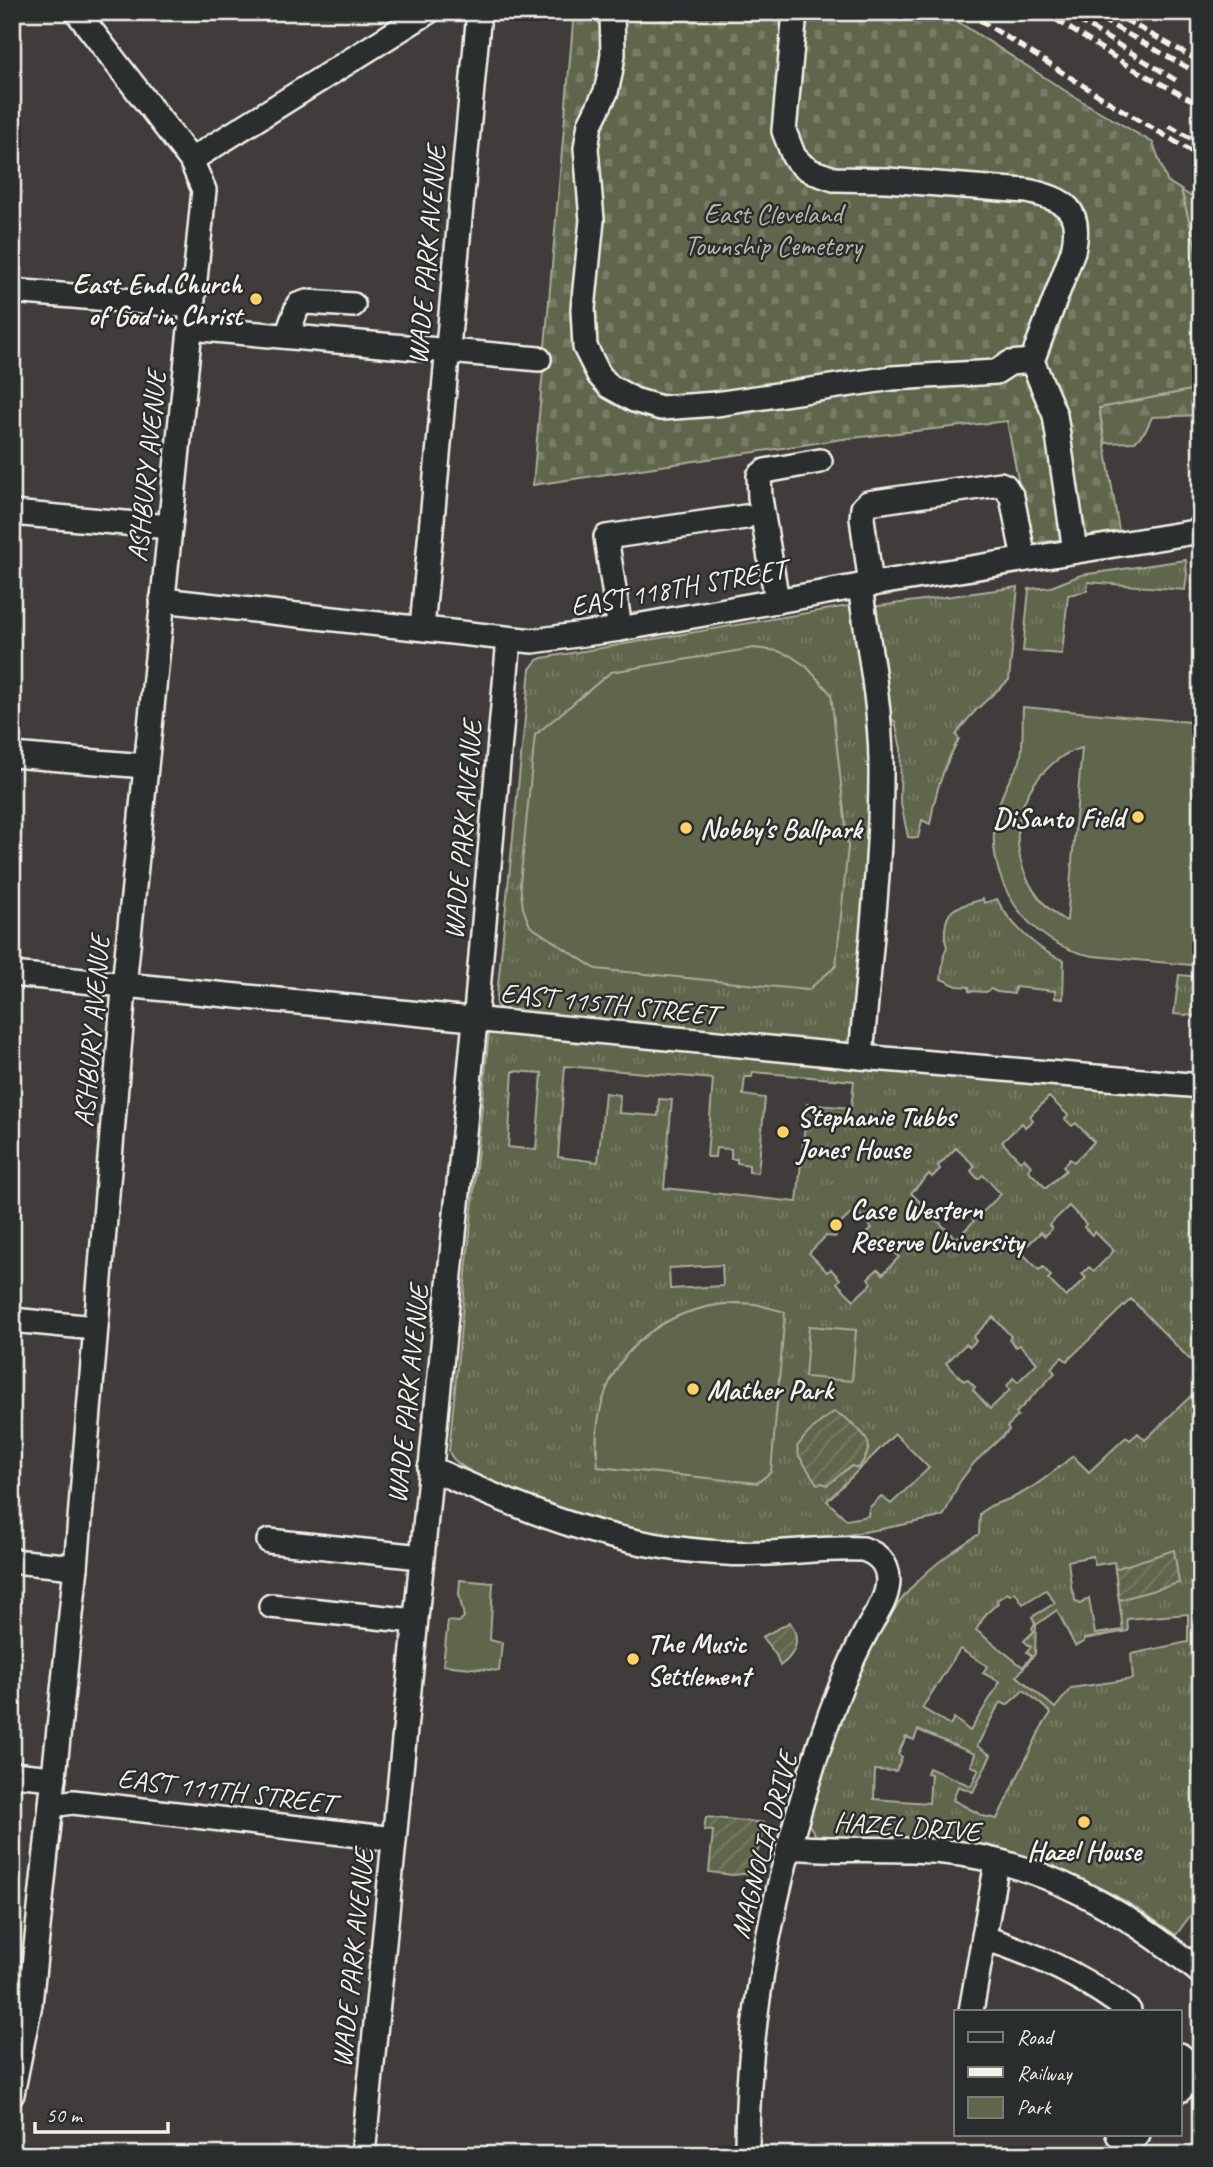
<svg xmlns="http://www.w3.org/2000/svg" width="1213" height="2167" font-family="Caveat,sans-serif">
	<style>
		.grass { fill: url(#grass-tufts); stroke: #aaac9a; stroke-width: 2; fill-rule: evenodd }
		.forest { fill: url(#forest-firs); stroke: #aaac9a; stroke-width: 2 }
		.cemetery { fill: url(#cemetery-stones); stroke: #aaac9a; stroke-width: 2 }
		.park { fill: #60664c; stroke: #aaac9a; stroke-width: 2; fill-rule: evenodd }
		.garden { fill: url(#garden-furrows); stroke: #aaac9a; stroke-width: 2 }
		.lines { fill: none; stroke-linecap: round; stroke-linejoin: round }
		.minor-casing { stroke: #f4f1e8; stroke-width: 28 }
		.minor { stroke: #2a2d2e; stroke-width: 23 }
		.rail { stroke: #f4f1e8; stroke-width: 5; stroke-dasharray: 10 5; stroke-linecap: butt }
		.poi-dot { fill: #ffd166; stroke: #2a2d2e; stroke-width: 2.5 }
		.labels { text-anchor: middle; stroke-width: 5; stroke-linejoin: round; paint-order: stroke }
		.park-label { font-size: 28px; fill: #b9b9aa; stroke: #2a2d2e }
		.street-label { font-size: 28px; fill: #f4f1e8; stroke: #2a2d2e }
		.poi-label { font-size: 28px; font-weight: bold; fill: #f4f1e8; stroke: #2a2d2e; text-anchor: start }
	</style>
	<defs>
		<pattern id="grass-tufts" width="24" height="20" patternUnits="userSpaceOnUse" patternTransform="scale(1.75)"><rect width="24" height="20" fill="#60664c"/><path d="M3 7l-1-3M5 7V3M7 7l1-3M15 17l-1-3M17 17v-4M19 17l1-3" fill="none" stroke="#777c66"/></pattern>
		<pattern id="forest-firs" width="22" height="20" patternUnits="userSpaceOnUse" patternTransform="scale(1.75)"><rect width="22" height="20" fill="#60664c"/><path d="M5 1l3.5 6h-7zM16 11l3.5 6h-7z" fill="#777c66"/></pattern>
		<pattern id="cemetery-stones" width="16" height="16" patternUnits="userSpaceOnUse" patternTransform="scale(1.75)"><rect width="16" height="16" fill="#60664c"/><path d="M2 7V4a2 2 0 0 1 4 0v3zM10 15v-3a2 2 0 0 1 4 0v3z" fill="#777c66"/></pattern>
		<pattern id="garden-furrows" width="10" height="10" patternUnits="userSpaceOnUse" patternTransform="scale(1.75)"><rect width="10" height="10" fill="#60664c"/><path d="M-1 1l2-2M0 10L10 0M9 11l2-2" fill="none" stroke="#777c66"/></pattern>
	</defs>
	<rect width="100%" height="100%" fill="#3f3c3b"/>
	<filter id="ink" filterUnits="userSpaceOnUse"><feTurbulence type="fractalNoise" baseFrequency=".0143" numOctaves="2"/><feDisplacementMap in="SourceGraphic" scale="14" xChannelSelector="R" yChannelSelector="G"/><feConvolveMatrix kernelMatrix="1 2 1 2 8 2 1 2 1" color-interpolation-filters="sRGB"/></filter>
	<g filter="url(#ink)">
		<g class="grass">
			<polygon points="1186,560 1187,575 1185,590 1088,582 1087,591 1068,595 1062,654 1023,651 1029,589 1051,587 1081,575"/>
			<path d="M1018 587 1009 680C990 697 970 713 956 735L959 739C943 766 935 793 930 824L922 820 918 838 908 837 900 799 901 749 895 721 889 720 871 607Z"/>
			<polygon points="848,606 855,607 872,759 871,824 853,1031 847,1041 839,1046 505,1011 496,1005 530,669 537,660 542,658"/>
			<path d="M983 899 984 903 997 899C1007 921 1040 953 1064 960L1063 999 1055 998V991L1015 987 1014 994 997 992 991 989 986 992 969 991V987L957 986 941 979 944 954 947 947C944 940 945 936 945 929 947 905 962 906 983 899Z"/>
			<polygon points="1179,975 1201,977 1201,1011 1198,1011 1197,1016 1174,1014"/>
			<path d="M489 1032 1201 1096V1371L1131 1299 1067 1361 1062 1357 1051 1368 1055 1373 1016 1413 1018 1416 1007 1427 1009 1430 974 1463 959 1483 944 1515 936 1518C907 1524 877 1530 847 1535 731 1552 606 1536 500 1485 487 1479 452 1466 449 1451ZM565 1066 713 1079 707 1157H715L716 1148 731 1149V1159H737V1163L749 1165V1172L758 1173 765 1098 743 1095 745 1077H752L753 1072 854 1081 851 1108 807 1104 797 1202 664 1188 672 1100 659 1099 658 1116 619 1113 620 1095 605 1093 598 1162 558 1157ZM513 1071 542 1073 536 1150 508 1147ZM1049 1097 1068 1115 1065 1119 1072 1126 1076 1123 1094 1142 1074 1162 1070 1159 1063 1166 1066 1170 1046 1188 1028 1170 1031 1166 1024 1158 1020 1161 1002 1142 1022 1123 1025 1127 1033 1120 1030 1116ZM956 1148 975 1166 971 1171 978 1179 983 1175 1001 1194 983 1212 980 1210 972 1218 974 1221 956 1239 937 1220 940 1215 934 1209 930 1212 911 1193 929 1174 932 1177 940 1169 938 1166ZM1069 1206 1086 1224 1084 1227 1092 1235 1095 1232 1114 1251 1094 1271 1089 1267 1082 1274 1086 1278 1066 1297 1048 1279 1051 1276 1043 1267 1039 1270 1021 1252 1041 1232 1045 1236 1052 1229 1049 1225ZM855 1210 872 1228 867 1233 877 1244 882 1239 899 1257 883 1274 878 1269 868 1278 872 1283 854 1300 837 1283 840 1279 831 1269 827 1272 809 1253 826 1236 835 1237 840 1231 837 1227ZM722 1265 723 1286 670 1289 669 1268ZM734 1303 755 1304 596 1451C597 1366 649 1309 734 1303ZM993 1317 1011 1336 1009 1339 1016 1347 1020 1345 1037 1363 1018 1382 1013 1378 1007 1386 1010 1390 990 1409 973 1390 975 1387 967 1379 964 1381 946 1363 966 1344 970 1347 976 1341 973 1337ZM895 1434 929 1468 891 1504 881 1496 869 1508 868 1516 847 1520 827 1501Z"/>
			<path d="M1201 1386V1901L1176 1935C1155 1921 1135 1906 1112 1894 1024 1848 925 1831 826 1839L817 1837 809 1825V1817C835 1739 856 1650 912 1587 931 1566 955 1549 979 1534L980 1514C990 1503 1001 1503 1014 1497 1036 1487 1054 1471 1073 1456L1089 1472 1126 1437 1130 1440 1138 1433 1145 1440ZM1093 1556 1095 1565 1114 1562 1123 1630 1095 1634 1089 1598 1080 1604 1075 1600 1074 1593 1072 1592 1068 1561ZM1046 1590 1055 1603 1032 1617 1035 1623 1032 1628 1034 1631 1024 1641 1031 1647 1027 1652 1032 1656 1023 1667 976 1630 986 1614 998 1603 997 1600 1008 1593 1010 1595 1015 1592 1023 1604ZM1057 1610 1075 1646 1084 1642V1639L1128 1631 1127 1619 1188 1614V1642L1131 1654 1133 1679 1071 1688 1055 1708 1017 1676 1035 1654 1036 1625ZM960 1649 987 1666 983 1673 1000 1682 970 1731 954 1718 950 1725 922 1708ZM1024 1690 1051 1713 1041 1728 997 1819 983 1816 953 1800 958 1786 973 1792 991 1755 977 1746 1000 1702 1007 1705ZM918 1730 975 1754 971 1766 979 1769 971 1786 929 1768 927 1773 931 1774 929 1803 874 1799 875 1770 896 1771 902 1757 898 1754 906 1737 914 1740Z"/>
		</g>
		<g class="forest">
			<polygon points="1181,190 1201,203 1201,209 1194,207 1201,224 1201,267"/>
			<polygon points="1201,388 1201,415 1152,417 1146,430 1135,442 1105,443 1099,408"/>
		</g>
		<polygon class="cemetery" points="574,12 943,12 1075,97 1153,143 1167,181 1181,190 1201,267 1201,388 1099,408 1119,531 1030,544 1007,421 843,439 533,485"/>
		<g class="park">
			<polygon points="754,648 778,651 791,656 807,667 831,694 848,846 836,966 808,990 596,969 530,926 523,908 520,884 535,735 611,672"/>
			<path d="M1023 707 1201 723V966L1093 956C1028 945 983 880 996 815 999 801 1005 788 1012 775 1014 771 1019 766 1020 761 1024 745 1022 724 1023 707ZM1082 748 1067 920 1066 921C1011 890 1000 810 1049 767 1058 758 1069 751 1082 748Z"/>
			<path d="M734 1303 755 1304 785 1312 771 1472 757 1483 598 1467C587 1375 643 1310 734 1303Z"/>
			<polygon points="809,1326 856,1330 852,1381 805,1377"/>
			<polygon points="460,1580 493,1583 490,1640 502,1643 499,1671 443,1665 448,1621 459,1622 464,1617 459,1594"/>
		</g>
		<g class="garden">
			<path d="M834 1412C844 1415 864 1432 868 1442 871 1449 863 1463 858 1468L852 1466C843 1470 836 1480 827 1485L822 1483 817 1484 799 1456 797 1447C807 1432 819 1422 834 1412Z"/>
			<polygon points="1174,1550 1179,1583 1119,1600 1115,1569"/>
			<path d="M790 1622C801 1639 796 1654 780 1666L776 1655 762 1637Z"/>
			<polygon points="706,1817 765,1823 752,1873 732,1875 709,1872 713,1831 704,1830"/>
		</g>
		<g class="lines">
			<g class="minor-casing">
				<g id="minor">
					<polyline points="612,12 613,54 610,74 606,92 590,124 586,148 592,220 583,309 585,347 599,375 609,386 634,400 661,408 716,404 892,378 996,372 1010,363 1032,361"/>
					<path d="M795 12 784 131 794 157 803 166 813 172 834 179 887 180 1027 191C1064 199 1083 208 1073 251L1032 361 1055 415 1075 551"/>
					<polyline points="191,160 428,12"/>
					<polyline points="12,291 193,306"/>
					<polyline points="191,328 539,359"/>
					<polyline points="287,336 298,305 307,302 353,305"/>
					<polyline points="12,513 170,527"/>
					<polyline points="871,585 862,518 863,508 868,503 1000,484 1005,486 1012,497 1024,559"/>
					<path d="M860 586C868 644 880 702 881 760 882 860 869 959 861 1057"/>
					<polyline points="162,600 533,641 620,629 860,586 1201,531"/>
					<polyline points="777,601 760,498 759,476 765,471 820,461"/>
					<polyline points="422,628 479,12"/>
					<polyline points="620,629 606,537 745,517"/>
					<polyline points="12,755 145,766"/>
					<polyline points="12,974 861,1057 1201,1086"/>
					<polyline points="12,1320 95,1328"/>
					<path d="M430 1468C528 1512 615 1548 725 1553 771 1556 817 1547 863 1549 882 1555 891 1569 887 1589 884 1606 871 1621 864 1636 848 1666 836 1698 825 1729 778 1865 746 2010 747 2155"/>
					<polyline points="269,1541 421,1557"/>
					<polyline points="12,1561 76,1567"/>
					<polyline points="271,1606 415,1621"/>
					<polyline points="12,1774 54,1778"/>
					<polyline points="52,1805 73,1802 394,1839"/>
					<path d="M789 1847C841 1852 892 1847 944 1852 1039 1860 1129 1913 1201 1973"/>
					<path d="M984 1938C1036 1954 1086 1978 1129 2011"/>
					<polyline points="971,2011 997,1862"/>
					<polyline points="1180,2055 1198,2071"/>
					<polyline points="1180,2090 1201,2068"/>
					<polyline points="12,2094 30,2004 76,1567 126,966 204,190 191,160 77,12"/>
					<polyline points="1118,2134 1126,2146 1138,2134"/>
					<polyline points="363,2155 477,1001 509,639"/>
				</g>
			</g>
			<use href="#minor" class="minor"/>
			<g class="rail">
				<polyline points="967,12 1117,107 1201,157"/>
				<polyline points="1044,12 1130,67 1201,105"/>
				<polyline points="1065,12 1179,82"/>
				<polyline points="1088,12 1201,75"/>
				<polyline points="1111,12 1201,62"/>
				<polyline points="1169,126 1201,144"/>
			</g>
		</g>
	</g>
	<g class="poi-dot">
		<circle cx="256" cy="299" r="7"/>
		<circle cx="1138" cy="817" r="7"/>
		<circle cx="686" cy="828" r="7"/>
		<circle cx="783" cy="1132" r="7"/>
		<circle cx="836" cy="1225" r="7"/>
		<circle cx="693" cy="1389" r="7"/>
		<circle cx="633" cy="1659" r="7"/>
		<circle cx="1084" cy="1822" r="7"/>
	</g>
	<g class="labels">
		<g class="park-label">
			<text x="773" y="223">East Cleveland<tspan x="773" dy="32">Township Cemetery</tspan></text>
		</g>
		<g class="street-label">
			<text transform="translate(426 255) rotate(-85)" y="10">WADE PARK AVENUE</text>
			<text transform="translate(146 466) rotate(-84)" y="10">ASHBURY AVENUE</text>
			<text transform="translate(678 587) rotate(-10)" y="10">EAST 118TH STREET</text>
			<text transform="translate(462 830) rotate(-85)" y="10">WADE PARK AVENUE</text>
			<text transform="translate(609 1003) rotate(6)" y="10">EAST 115TH STREET</text>
			<text transform="translate(91 1031) rotate(-85)" y="10">ASHBURY AVENUE</text>
			<text transform="translate(407 1394) rotate(-84)" y="10">WADE PARK AVENUE</text>
			<text transform="translate(226 1790) rotate(7)" y="10">EAST 111TH STREET</text>
			<text transform="translate(907 1826) rotate(4)" y="10">HAZEL DRIVE</text>
			<text transform="translate(763 1845) rotate(-75)" y="10">MAGNOLIA DRIVE</text>
			<text transform="translate(352 1958) rotate(-84)" y="10">WADE PARK AVENUE</text>
		</g>
		<g class="poi-label">
			<text x="242" y="293" text-anchor="end">East End Church<tspan x="242" dy="32">of God in Christ</tspan></text>
			<text x="1124" y="827" text-anchor="end">DiSanto Field</text>
			<text x="700" y="838">Nobby's Ballpark</text>
			<text x="797" y="1126">Stephanie Tubbs<tspan x="797" dy="32">Jones House</tspan></text>
			<text x="850" y="1219">Case Western<tspan x="850" dy="32">Reserve University</tspan></text>
			<text x="707" y="1399">Mather Park</text>
			<text x="647" y="1653">The Music<tspan x="647" dy="32">Settlement</tspan></text>
			<text x="1084" y="1860" text-anchor="middle">Hazel House</text>
		</g>
	</g>
	<rect width="1213" height="2167" fill="none" stroke="#2a2d2e" stroke-width="42"/>
	<rect x="21" y="21" width="1171" height="2125" fill="none" stroke="#f4f1e8" stroke-width="2.5" filter="url(#ink)"/>
	<rect x="954" y="2010" width="228" height="126" fill="#2a2d2e" stroke="#7b7b78" stroke-width="2"/>
	<rect x="968" y="2032" width="35" height="10" fill="#2a2d2e" stroke="#7b7b78" stroke-width="2"/>
	<text x="1017" y="2044" font-size="21" fill="#f4f1e8">Road</text>
	<rect x="968" y="2067" width="35" height="10" fill="#f4f1e8" stroke="#7b7b78" stroke-width="2"/>
	<text x="1017" y="2080" font-size="21" fill="#f4f1e8">Railway</text>
	<rect x="968" y="2097" width="35" height="21" fill="#60664c" stroke="#7b7b78" stroke-width="2"/>
	<text x="1017" y="2114" font-size="21" fill="#f4f1e8">Park</text>
	<path d="M35 2122v10h133v-10" fill="none" stroke="#f4f1e8" stroke-width="3.5"/>
	<text x="46" y="2122" font-size="21" fill="#f4f1e8" stroke="#2a2d2e" stroke-width="5" paint-order="stroke">50 m</text>
</svg>
